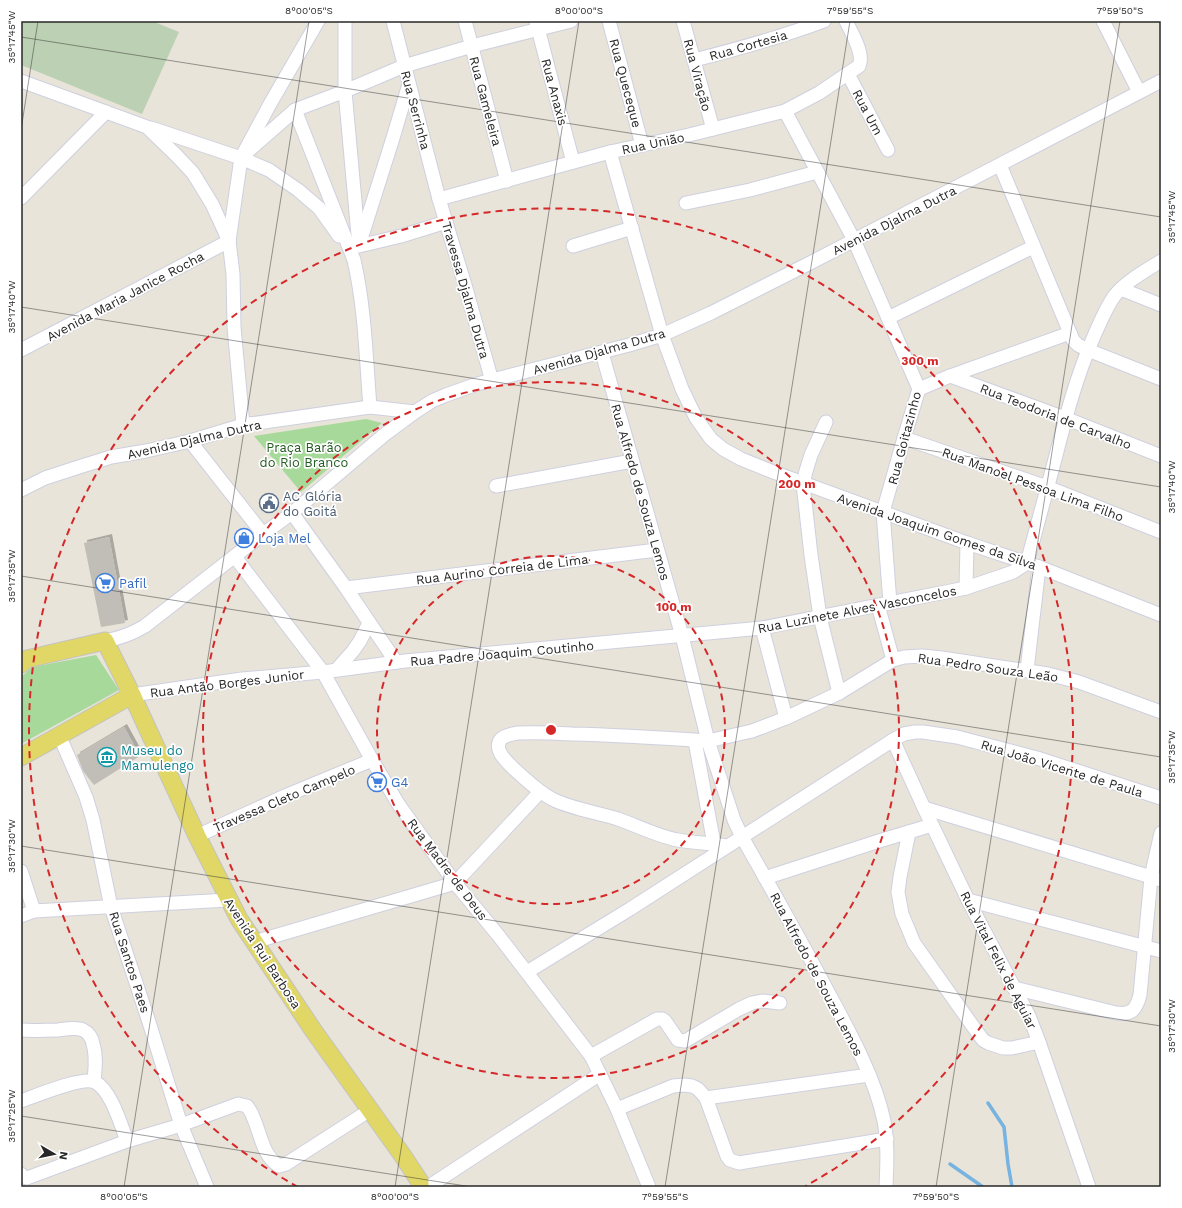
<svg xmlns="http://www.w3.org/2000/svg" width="1182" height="1208" font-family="'Work Sans',sans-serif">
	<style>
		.green { fill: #a7d99b }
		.cemetery { fill: #bcd0b3 }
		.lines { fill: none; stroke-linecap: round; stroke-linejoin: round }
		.stream { stroke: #77b3e0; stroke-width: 3.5 }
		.building { fill: #c0beb6; filter: url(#shadow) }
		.minor-casing { stroke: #cfd0df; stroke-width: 15 }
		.major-casing { stroke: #c3c3c3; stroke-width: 19 }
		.minor { stroke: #fff; stroke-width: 13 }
		.major { stroke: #e0d767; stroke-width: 17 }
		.ticks { fill: none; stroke: #272727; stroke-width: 1; stroke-opacity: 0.45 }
		.ring { fill: none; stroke: #d62828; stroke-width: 2; stroke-dasharray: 7 5 }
		.labels { text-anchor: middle; stroke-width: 3.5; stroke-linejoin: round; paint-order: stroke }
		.street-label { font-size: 13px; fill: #272727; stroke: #fff }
		.park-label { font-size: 13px; fill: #235b20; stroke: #fff }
		.service-label { font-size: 13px; fill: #4e5e75; stroke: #fff; text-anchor: start }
		.shop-label { font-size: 13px; fill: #366cbe; stroke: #fff; text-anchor: start }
		.culture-label { font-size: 13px; fill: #0d838f; stroke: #fff; text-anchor: start }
		.centre { fill: #d62828; stroke: #fff; stroke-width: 2 }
		.ring-label { font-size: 12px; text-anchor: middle; font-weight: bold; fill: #d62828; stroke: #fff; stroke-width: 3.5; stroke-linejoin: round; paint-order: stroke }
		.neatline { fill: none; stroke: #272727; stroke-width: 1.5 }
		.ticks-label { font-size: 10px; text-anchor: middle; fill: #272727 }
	</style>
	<defs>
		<filter id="shadow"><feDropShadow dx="3" dy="-3" stdDeviation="0" flood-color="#0004"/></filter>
	</defs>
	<rect width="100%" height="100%" fill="#e8e4da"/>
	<g class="green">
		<polygon points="366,419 382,423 301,492 254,436"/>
		<polygon points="96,655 119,690 21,744 21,677 32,667"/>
	</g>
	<polygon class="cemetery" points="21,21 152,21 179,32 142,114 21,65"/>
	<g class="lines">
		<g class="stream">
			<polyline points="988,1103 1004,1127 1008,1164 1012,1187"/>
			<polyline points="950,1164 983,1187"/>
		</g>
	</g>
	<g class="building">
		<polygon points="109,537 125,623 101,627 84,543"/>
		<polygon points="124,727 140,756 94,785 83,771 77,755"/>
	</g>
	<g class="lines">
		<g class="minor-casing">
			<g id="minor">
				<polyline points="345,21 345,91 404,66 472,46 571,21"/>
				<polyline points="393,21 439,199 465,285 492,381"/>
				<polyline points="465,21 507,181"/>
				<polyline points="536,21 573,162"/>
				<polyline points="609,21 642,145"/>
				<polyline points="683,21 713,129"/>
				<polyline points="1103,21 1139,92"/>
				<path d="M694 60C738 49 781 37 824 21"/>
				<polyline points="848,74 888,150"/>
				<polyline points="21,81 147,127 177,156 193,173 212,204 229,241"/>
				<path d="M295 110 354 260C365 308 366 358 370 407"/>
				<polyline points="785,111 854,240 919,389 904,438 883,512 890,603"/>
				<polyline points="151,128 241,158 269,170 298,190 319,208 339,236"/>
				<polyline points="247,152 295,110 345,91 359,246 401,236 446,222"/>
				<polyline points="610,152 662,335 682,389 696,418 711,439 723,449 741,459 776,473 967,543 1039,567 1161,615"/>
				<polyline points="1000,165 1073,340 1078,345 1088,350 1161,379"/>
				<polyline points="21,198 106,112"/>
				<path d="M439 199 610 152 689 135 785 111 819 93 859 66C865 54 851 32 846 21"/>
				<polyline points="686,203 750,190 817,172"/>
				<polyline points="361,239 393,138 409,84"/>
				<polyline points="573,246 632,228"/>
				<polyline points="1121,289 1161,305"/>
				<polyline points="888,318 1033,247"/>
				<polyline points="21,350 229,241"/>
				<path d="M602 353 682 636 708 741 734 820 742 837C771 888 800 939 827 990 848 1029 875 1077 884 1121 888 1143 887 1165 886 1187"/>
				<polyline points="950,376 1065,418 1161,456"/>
				<polyline points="919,389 950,376 1070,333"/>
				<polyline points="826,422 811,455 806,471 803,484 811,555 820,617 839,693"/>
				<polyline points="243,425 234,327 233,274 229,241 241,158 270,104 318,21"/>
				<polyline points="904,438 1047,487 1161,532"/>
				<polyline points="190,441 263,534"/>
				<polyline points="496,486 632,461"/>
				<polyline points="21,490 45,478 82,466 111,457 146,451 190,441 243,425 370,407 415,412"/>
				<polyline points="292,513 346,588 396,662"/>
				<polyline points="235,557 323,672 372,760 399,805 455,883 498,935 591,1056 617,1109 649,1187"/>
				<path d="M1027 563C1036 530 1045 496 1054 463 1065 420 1076 377 1094 336 1100 323 1106 307 1115 295 1127 281 1145 271 1161 261"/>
				<polyline points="346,588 657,550"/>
				<polyline points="966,588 967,543"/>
				<polyline points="878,605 893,660"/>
				<polyline points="762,628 786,718"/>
				<path d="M105 641C121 638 132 634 145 626L263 534 292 513 384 435 415 412 432 401 446 395 477 384 629 345 662 335 711 313 810 263 1161 81"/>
				<polyline points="337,669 353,651 360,641 369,623"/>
				<polyline points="1027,670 1039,567"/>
				<polyline points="132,695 242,679 323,672 405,661 762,628 966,588 1013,572 1027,563"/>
				<polyline points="59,735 86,797 93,820 111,907 149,1022 181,1125 207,1187"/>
				<polyline points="893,740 924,808 968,900 1029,1016 1039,1042 1089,1187"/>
				<polyline points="695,741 714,844"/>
				<polyline points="924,808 1161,880"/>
				<polyline points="909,832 900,877 898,892 902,914 914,943 972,1025 983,1040 988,1043 1003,1048 1012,1048 1039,1042"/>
				<polyline points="197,836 285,796 372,760"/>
				<path d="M726 846C710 843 694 843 678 840 657 836 638 826 618 819 596 812 572 809 552 799 537 791 524 778 512 767 505 760 493 749 501 739 505 735 512 734 518 733 536 732 554 733 572 734 617 735 663 738 708 741L752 731 786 718 839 693 893 660 904 657 922 656 942 658 1048 674 1079 682 1161 712"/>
				<polyline points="21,871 34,911"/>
				<polyline points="765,878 879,841 932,825"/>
				<polyline points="968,900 1161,951"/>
				<polyline points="21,916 34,911 228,900"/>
				<polyline points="254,942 455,883 540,792"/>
				<polyline points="527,972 630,909 893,740 904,734 915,732 923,732 957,737 1037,758 1161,798"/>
				<path d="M1014 988 1116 1013C1132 1015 1136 1010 1140 995L1151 877 1161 833"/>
				<path d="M21 1030C33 1031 46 1030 58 1030 66 1029 76 1027 83 1030 89 1033 92 1038 93 1044 97 1056 95 1069 94 1081"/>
				<polyline points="591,1056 657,1019 662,1019 665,1021 678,1040 685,1041 739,1009 752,1003 762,1001 780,1003"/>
				<polyline points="706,1098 869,1075"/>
				<path d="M21 1101C35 1096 83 1076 95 1082 111 1090 121 1125 127 1141"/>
				<polyline points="617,1109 673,1086 684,1085 692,1086 698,1089 706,1098 727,1156 730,1160 739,1163 887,1139"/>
				<path d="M21 1174 23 1177 27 1178 127 1141 181 1125 238 1104 247 1106C249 1109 252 1113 253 1117 261 1134 262 1155 279 1166L286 1164 370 1110"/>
				<polyline points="428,1187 600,1074"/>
			</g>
		</g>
		<g class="major-casing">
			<g id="major">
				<polyline points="21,664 27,659 105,641 132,695 197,836 239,919 313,1030 403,1156 420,1182 420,1187"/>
				<polyline points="21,757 132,695"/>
			</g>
		</g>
		<use href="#minor" class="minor"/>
		<use href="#major" class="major"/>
	</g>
	<path class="ticks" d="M21 37 1161 217M21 130 38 21M21 307 1161 487M21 576 1161 757M21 846 1161 1026M21 1116 472 1187M124 1187 309 21M395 1187 579 21M665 1187 850 21M936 1187 1120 21"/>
	<g class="ring">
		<circle cx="551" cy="730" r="174"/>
		<circle cx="551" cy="730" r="348"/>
		<path d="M298 1187A522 522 0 1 1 804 1187"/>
	</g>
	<defs>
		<g id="civic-ring" transform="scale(1)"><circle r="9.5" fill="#fff" stroke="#5c6f8a" stroke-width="1.5"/><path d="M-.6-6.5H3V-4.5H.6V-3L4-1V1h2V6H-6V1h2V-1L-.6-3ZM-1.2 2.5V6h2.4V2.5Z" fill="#5c6f8a"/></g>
		<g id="shop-ring" transform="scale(1)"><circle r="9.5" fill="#fff" stroke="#3f7fe0" stroke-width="1.5"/><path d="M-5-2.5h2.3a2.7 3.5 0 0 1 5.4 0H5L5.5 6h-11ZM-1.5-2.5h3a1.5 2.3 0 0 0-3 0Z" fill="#3f7fe0"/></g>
		<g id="supermarket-ring" transform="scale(1)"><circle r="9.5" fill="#fff" stroke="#3f7fe0" stroke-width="1.5"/><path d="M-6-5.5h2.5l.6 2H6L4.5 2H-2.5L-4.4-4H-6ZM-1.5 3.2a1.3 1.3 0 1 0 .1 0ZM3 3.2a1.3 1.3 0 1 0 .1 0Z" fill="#3f7fe0"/></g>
		<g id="museum-ring" transform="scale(1)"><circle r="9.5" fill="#fff" stroke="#0f9aa8" stroke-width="1.5"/><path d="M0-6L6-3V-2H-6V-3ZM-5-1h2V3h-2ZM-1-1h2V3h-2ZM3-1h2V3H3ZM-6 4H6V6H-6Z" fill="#0f9aa8"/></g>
	</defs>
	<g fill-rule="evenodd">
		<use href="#civic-ring" x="269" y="503"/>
		<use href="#shop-ring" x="244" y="538"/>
		<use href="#supermarket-ring" x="105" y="583"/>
		<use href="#museum-ring" x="107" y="757"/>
		<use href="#supermarket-ring" x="377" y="782"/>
	</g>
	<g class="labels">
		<g class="street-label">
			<text transform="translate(748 45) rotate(-16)" y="5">Rua Cortesia</text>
			<text transform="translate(698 75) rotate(75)" y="5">Rua Viração</text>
			<text transform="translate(626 83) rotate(75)" y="5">Rua Queceque</text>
			<text transform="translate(555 92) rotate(75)" y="5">Rua Anaxis</text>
			<text transform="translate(486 101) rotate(75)" y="5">Rua Gameleira</text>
			<text transform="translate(416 110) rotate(75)" y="5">Rua Serrinha</text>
			<text transform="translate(868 112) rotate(62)" y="5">Rua Um</text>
			<text transform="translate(653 143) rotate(-12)" y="5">Rua União</text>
			<text transform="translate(894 220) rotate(-27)" y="5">Avenida Djalma Dutra</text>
			<text transform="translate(466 290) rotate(74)" y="5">Travessa Djalma Dutra</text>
			<text transform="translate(125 296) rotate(-28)" y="5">Avenida Maria Janice Rocha</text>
			<text transform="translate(599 351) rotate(-16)" y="5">Avenida Djalma Dutra</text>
			<text transform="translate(1056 416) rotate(21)" y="5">Rua Teodoria de Carvalho</text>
			<text transform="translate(904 438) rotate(-75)" y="5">Rua Goitazinho</text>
			<text transform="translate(194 439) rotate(-13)" y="5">Avenida Djalma Dutra</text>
			<text transform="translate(1033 484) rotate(20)" y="5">Rua Manoel Pessoa Lima Filho</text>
			<text transform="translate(641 492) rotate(74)" y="5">Rua Alfredo de Souza Lemos</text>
			<text transform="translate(937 531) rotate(19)" y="5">Avenida Joaquim Gomes da Silva</text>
			<text transform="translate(502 569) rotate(-7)" y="5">Rua Aurino Correia de Lima</text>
			<text transform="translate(857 609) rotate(-11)" y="5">Rua Luzinete Alves Vasconcelos</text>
			<text transform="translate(502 653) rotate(-5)" y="5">Rua Padre Joaquim Coutinho</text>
			<text transform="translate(988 667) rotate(8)" y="5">Rua Pedro Souza Leão</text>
			<text transform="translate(227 683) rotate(-7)" y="5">Rua Antão Borges Junior</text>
			<text transform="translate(1062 768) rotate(17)" y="5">Rua João Vicente de Paula</text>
			<text transform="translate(284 798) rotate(-23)" y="5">Travessa Cleto Campelo</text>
			<text transform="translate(448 869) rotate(53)" y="5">Rua Madre de Deus</text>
			<text transform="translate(263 953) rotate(57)" y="5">Avenida Rui Barbosa</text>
			<text transform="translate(999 960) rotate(63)" y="5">Rua Vital Felix de Aguiar</text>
			<text transform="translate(130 962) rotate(72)" y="5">Rua Santos Paes</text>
			<text transform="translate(817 974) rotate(62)" y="5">Rua Alfredo de Souza Lemos</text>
		</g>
		<g class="park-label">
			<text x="304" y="452">Praça Barão<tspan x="304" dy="15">do Rio Branco</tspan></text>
		</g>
		<g class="service-label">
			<text x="283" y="501">AC Glória<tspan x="283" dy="15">do Goitá</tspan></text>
		</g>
		<g class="shop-label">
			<text x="258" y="543">Loja Mel</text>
			<text x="119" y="588">Pafil</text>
			<text x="391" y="787">G4</text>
		</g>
		<g class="culture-label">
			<text x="121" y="755">Museu do<tspan x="121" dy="15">Mamulengo</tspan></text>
		</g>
	</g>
	<circle cx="551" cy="730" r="6" class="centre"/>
	<g class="ring-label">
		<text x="920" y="365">300 m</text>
		<text x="797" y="488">200 m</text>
		<text x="674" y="611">100 m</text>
	</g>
	<rect width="1182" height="1208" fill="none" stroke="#ffffff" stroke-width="44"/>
	<g transform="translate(54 1154) rotate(99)" stroke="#ffffff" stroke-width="3" paint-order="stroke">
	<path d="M0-3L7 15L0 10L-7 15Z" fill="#272727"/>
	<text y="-6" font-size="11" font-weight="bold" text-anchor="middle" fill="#272727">N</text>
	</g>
	<rect x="22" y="22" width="1138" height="1164" class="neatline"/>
	<g class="ticks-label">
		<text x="309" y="14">8°00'05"S</text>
		<text x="579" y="14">8°00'00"S</text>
		<text x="850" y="14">7°59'55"S</text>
		<text x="1120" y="14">7°59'50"S</text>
		<text transform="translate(11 37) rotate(-90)" y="4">35°17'45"W</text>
		<text transform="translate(1171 217) rotate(-90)" y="4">35°17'45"W</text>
		<text transform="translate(11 307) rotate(-90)" y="4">35°17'40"W</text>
		<text transform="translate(1171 487) rotate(-90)" y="4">35°17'40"W</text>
		<text transform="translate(11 576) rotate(-90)" y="4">35°17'35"W</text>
		<text transform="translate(1171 757) rotate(-90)" y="4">35°17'35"W</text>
		<text transform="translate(11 846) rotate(-90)" y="4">35°17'30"W</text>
		<text transform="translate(1171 1026) rotate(-90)" y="4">35°17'30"W</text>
		<text transform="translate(11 1116) rotate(-90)" y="4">35°17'25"W</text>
		<text x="124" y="1200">8°00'05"S</text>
		<text x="395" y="1200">8°00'00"S</text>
		<text x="665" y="1200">7°59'55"S</text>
		<text x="936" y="1200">7°59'50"S</text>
	</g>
</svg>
